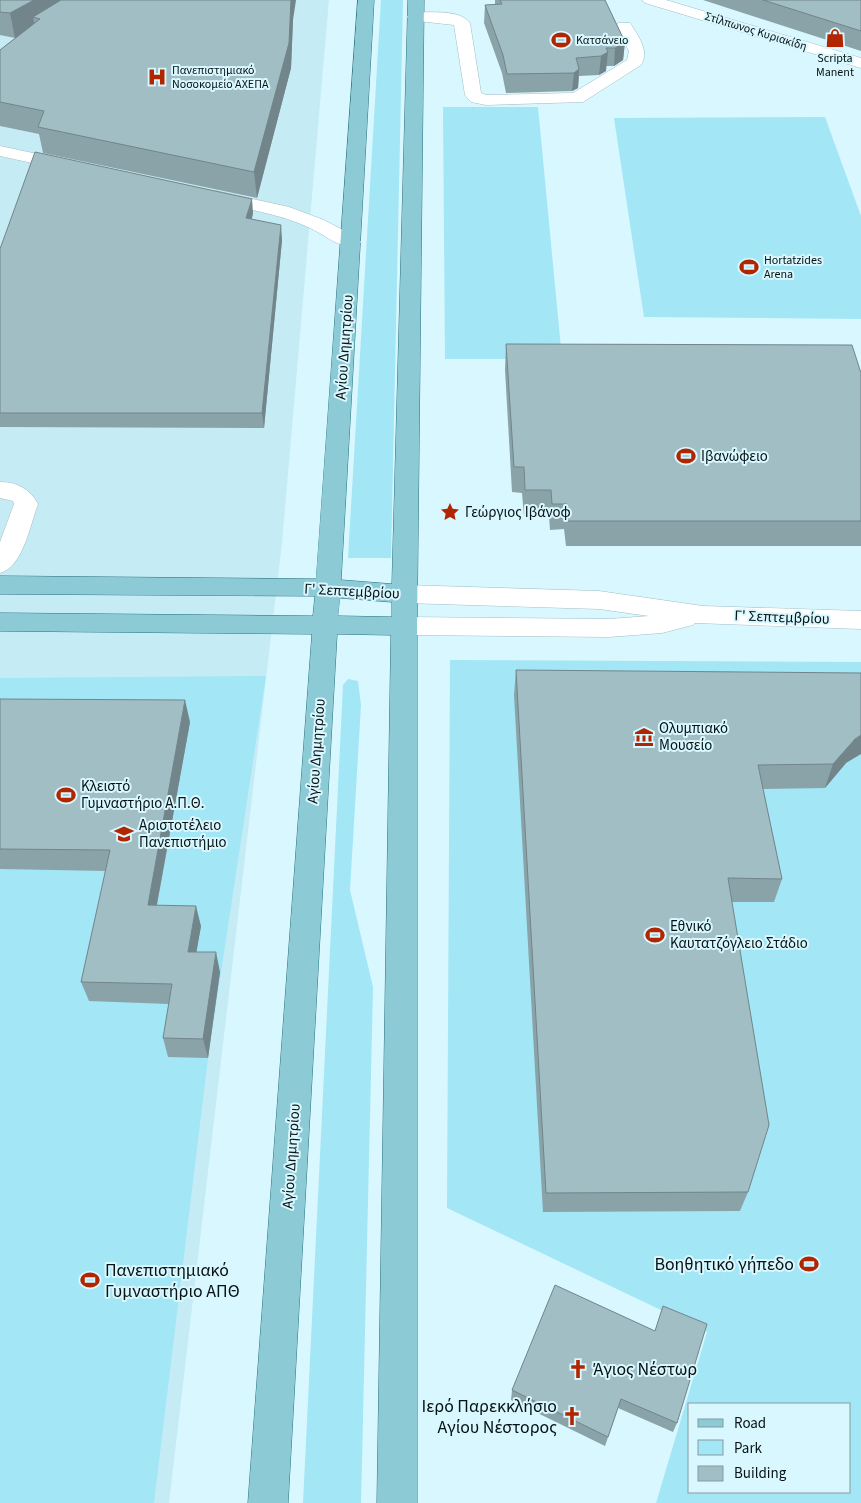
<svg xmlns="http://www.w3.org/2000/svg" width="861" height="1503" font-family="'Source Sans 3',sans-serif">
	<style>
		.built { fill: #c5ecf5 }
		.green { fill: #a3e6f6; fill-rule: evenodd }
		.lines { fill: none; stroke-linecap: round; stroke-linejoin: round }
		.minor-casing { stroke: #a1bec5; stroke-width: 1 }
		.major-casing { stroke: #2b7281; stroke-width: 1 }
		.minor { fill: #fff; fill-rule: evenodd }
		.major { fill: #8ccad6; fill-rule: evenodd }
		.wall { fill: #8aa3a9 }
		.shaded-wall { fill: #71858a }
		.building { fill: #a1bec5; stroke: #71858a }
		.labels { text-anchor: middle; stroke-width: 4; stroke-linejoin: round; paint-order: stroke }
		.far-street-label { font-size: 12px; fill: #071214; stroke: #d9f7fe }
		.far-poi-label { font-size: 12px; fill: #071214; stroke: #d9f7fe; text-anchor: start }
		.street-label { font-size: 15px; fill: #071214; stroke: #d9f7fe }
		.poi-label { font-size: 15px; fill: #071214; stroke: #d9f7fe; text-anchor: start }
		.near-poi-label { font-size: 18px; fill: #071214; stroke: #d9f7fe; text-anchor: end }
	</style>
	<rect width="100%" height="100%" fill="#d9f7fe"/>
	<polygon class="built" points="0,0 329,0 282,543 169,1503 0,1503"/>
	<g class="green">
		<polygon points="381,0 403,0 391,558 348,558"/>
		<polygon points="443,107 538,107 562,359 445,359"/>
		<polygon points="825,117 861,216 861,319 644,317 614,118"/>
		<path d="M450 660 861 662V1503H656L707 1332 447 1208ZM690 1404H850V1492H690Z"/>
		<polygon points="266,676 208,1058 154,1503 0,1503 0,678"/>
		<polygon points="348,679 358,681 361,705 350,890 373,987 361,1503 303,1503 343,685"/>
	</g>
	<g class="lines">
		<g class="minor-casing">
			<g id="minor">
				<polygon points="642,0 666,0 861,58 861,68 645,3"/>
				<path d="M415 12C431 13 460 9 470 23L481 93 486 95 573 93 627 60 629 51 616 26 618 23H630C638 35 650 52 641 65L583 102 486 105 471 102 465 95 454 25 409 20 407 17 409 14Z"/>
				<polygon points="0,146 75,162 78,166 75,170 69,171 0,156"/>
				<path d="M217 191 289 207 324 220 358 238 361 242 358 246C342 250 326 236 312 229 280 213 244 209 210 201L208 197 210 193Z"/>
				<path d="M0 482C17 482 30 489 38 504 30 525 23 567 0 573V542L14 504 13 501 0 498Z"/>
				<polygon points="405,585 599,591 703,606 861,611 861,629 695,623 693,625 662,633 609,637 404,635 395,632 391,626 395,620 404,617 609,619 649,616 599,609 405,603 396,600 393,594 396,588"/>
			</g>
		</g>
		<g class="major-casing">
			<path id="major" d="M358 0H374L341 580 392 584 408 0H424L417 626V1503H377L391 635 337 634 288 1503H248L312 634 0 631V613L313 616 315 596 0 594V576L316 579ZM340 598 392 602V617L338 616Z"/>
		</g>
		<use href="#minor" class="minor"/>
		<use href="#major" class="major"/>
	</g>
	<g class="wall">
		<polygon points="0,0 293,20 291,68 257,198 43,153 39,134 0,126 0,50 15,38 0,35"/>
		<polygon points="495,0 605,0 625,42 623,60 614,66 606,66 606,71 599,75 579,76 578,88 572,91 506,93 502,73 484,23 485,5 495,5"/>
		<polygon points="703,0 861,0 861,51"/>
		<polygon points="253,213 252,219 282,240 264,428 0,427 0,249"/>
		<polygon points="506,344 861,373 861,546 566,546 564,529 550,530 549,516 524,516 522,493 512,492 505,370"/>
		<polygon points="516,670 846,763 825,788 763,789 782,879 774,902 731,902 748,1192 740,1211 543,1212 514,695"/>
		<polygon points="0,699 190,722 157,905 201,926 196,952 220,972 208,1058 168,1057 163,1038 169,1004 89,1001 81,982 106,871 0,869"/>
		<polygon points="663,1306 677,1423 673,1432 618,1408 605,1446 511,1400 512,1390 655,1331"/>
	</g>
	<g class="shaded-wall">
		<polygon points="34,0 71,0 40,19 33,17 35,27 15,38 10,13"/>
		<polygon points="291,0 296,0 293,20 291,68 257,198 254,172"/>
		<polygon points="625,42 623,60 614,66 615,48"/>
		<polygon points="608,52 606,71 599,75 601,56"/>
		<polygon points="579,69 578,88 572,91 574,73"/>
		<polygon points="252,199 253,213 248,232 246,218"/>
		<polygon points="281,225 282,240 264,428 262,413"/>
		<polygon points="185,700 190,722 153,925 148,905"/>
		<polygon points="861,735 861,754 846,763 825,788 833,764 855,739"/>
		<polygon points="196,906 201,926 193,972 188,952"/>
		<polygon points="216,952 220,972 208,1058 203,1039"/>
	</g>
	<g class="building">
		<polygon points="0,0 34,0 10,13 0,12"/>
		<polygon points="61,0 291,0 289,43 254,172 38,127 44,111 0,102 0,50 40,19 33,17"/>
		<polygon points="500,0 605,0 625,42 615,48 606,48 608,52 601,56 576,58 579,69 574,73 507,74 503,55 485,5 502,4"/>
		<polygon points="763,0 861,0 861,31"/>
		<polygon points="35,152 252,199 246,218 281,225 262,413 0,413 0,249"/>
		<polygon points="506,344 852,345 861,373 861,521 568,521 567,504 552,504 551,490 525,490 524,467 514,467"/>
		<polygon points="516,670 861,673 861,735 855,739 833,764 758,765 782,879 728,878 769,1125 748,1192 546,1193"/>
		<polygon points="0,699 185,700 148,905 196,906 188,952 216,952 203,1039 163,1038 172,984 81,982 110,850 0,849"/>
		<polygon points="555,1285 655,1331 663,1306 707,1324 677,1423 621,1399 608,1437 512,1390"/>
	</g>
	<defs>
		<g id="shop-bare" transform="scale(1.5)"><path d="M-5-2.5h2.3a2.7 3.5 0 0 1 5.4 0H5L5.5 6h-11ZM-1.5-2.5h3a1.5 2.3 0 0 0-3 0Z" fill="#b12500" stroke="#d9f7fe" stroke-width="2.5" paint-order="stroke"/></g>
		<g id="stadium-bare" transform="scale(1.5)"><path d="M0-5a6.5 5 0 1 0 0 10a6.5 5 0 1 0 0-10ZM-3.5-1.8h7v3.6h-7Z" fill="#b12500" stroke="#d9f7fe" stroke-width="2.5" paint-order="stroke"/></g>
		<g id="hospital-bare" transform="scale(1.5)"><path d="M-5-5h3v3.5h4V-5h3V5h-3V1.5h-4V5h-3Z" fill="#b12500" stroke="#d9f7fe" stroke-width="2.5" paint-order="stroke"/></g>
		<g id="sight-bare" transform="scale(1.5)"><path d="M0-6L1.8-2.2L6-1.7L2.9 1.2L3.7 5.4L0 3.3L-3.7 5.4L-2.9 1.2L-6-1.7L-1.8-2.2Z" fill="#b12500" stroke="#d9f7fe" stroke-width="2.5" paint-order="stroke"/></g>
		<g id="museum-bare" transform="scale(1.5)"><path d="M0-6L6-3V-2H-6V-3ZM-5-1h2V3h-2ZM-1-1h2V3h-2ZM3-1h2V3H3ZM-6 4H6V6H-6Z" fill="#b12500" stroke="#d9f7fe" stroke-width="2.5" paint-order="stroke"/></g>
		<g id="university-bare" transform="scale(1.5)"><path d="M0-5L7-2L0 1L-7-2ZM-4 1L0 2.5L4 1V4Q0 6-4 4Z" fill="#b12500" stroke="#d9f7fe" stroke-width="2.5" paint-order="stroke"/></g>
		<g id="church-bare" transform="scale(1.5)"><path d="M-1.2-6h2.4v3.5h3.3v2.4h-3.3V6h-2.4V-.1h-3.3v-2.4h3.3Z" fill="#b12500" stroke="#d9f7fe" stroke-width="2.5" paint-order="stroke"/></g>
	</defs>
	<g fill-rule="evenodd">
		<use href="#shop-bare" x="835" y="38"/>
		<use href="#stadium-bare" x="561" y="40"/>
		<use href="#hospital-bare" x="157" y="77"/>
		<use href="#stadium-bare" x="749" y="267"/>
		<use href="#stadium-bare" x="686" y="456"/>
		<use href="#sight-bare" x="450" y="512"/>
		<use href="#museum-bare" x="644" y="737"/>
		<use href="#stadium-bare" x="66" y="795"/>
		<use href="#university-bare" x="124" y="834"/>
		<use href="#stadium-bare" x="655" y="935"/>
		<use href="#stadium-bare" x="809" y="1264"/>
		<use href="#stadium-bare" x="90" y="1280"/>
		<use href="#church-bare" x="578" y="1369"/>
		<use href="#church-bare" x="572" y="1416"/>
	</g>
	<g class="labels">
		<g class="far-street-label">
			<text transform="translate(756 31) rotate(17)" y="4">Στίλπωνος Κυριακίδη</text>
		</g>
		<g class="far-poi-label">
			<text x="576" y="44">Κατσάνειο</text>
			<text x="835" y="62" text-anchor="middle">Scripta<tspan x="835" dy="14">Manent</tspan></text>
			<text x="172" y="74">Πανεπιστημιακό<tspan x="172" dy="14">Νοσοκομείο ΑΧΕΠΑ</tspan></text>
			<text x="764" y="264">Hortatzides<tspan x="764" dy="14">Arena</tspan></text>
		</g>
		<g class="street-label">
			<text transform="translate(344 347) rotate(-86)" y="5">Αγίου Δημητρίου</text>
			<text transform="translate(352 591) rotate(3)" y="5">Γ' Σεπτεμβρίου</text>
			<text transform="translate(782 617) rotate(2)" y="5">Γ' Σεπτεμβρίου</text>
			<text transform="translate(316 751) rotate(-86)" y="5">Αγίου Δημητρίου</text>
			<text transform="translate(291 1156) rotate(-86)" y="5">Αγίου Δημητρίου</text>
		</g>
		<g class="poi-label">
			<text x="701" y="461">Ιβανώφειο</text>
			<text x="465" y="517">Γεώργιος Ιβάνοφ</text>
			<text x="659" y="733">Ολυμπιακό<tspan x="659" dy="17">Μουσείο</tspan></text>
			<text x="81" y="791">Κλειστό<tspan x="81" dy="17">Γυμναστήριο Α.Π.Θ.</tspan></text>
			<text x="139" y="830">Αριστοτέλειο<tspan x="139" dy="17">Πανεπιστήμιο</tspan></text>
			<text x="670" y="931">Εθνικό<tspan x="670" dy="17">Καυτατζόγλειο Στάδιο</tspan></text>
		</g>
		<g class="near-poi-label">
			<text x="794" y="1270">Βοηθητικό γήπεδο</text>
			<text x="105" y="1276" text-anchor="start">Πανεπιστημιακό<tspan x="105" dy="21">Γυμναστήριο ΑΠΘ</tspan></text>
			<text x="593" y="1375" text-anchor="start">Άγιος Νέστωρ</text>
			<text x="557" y="1412">Ιερό Παρεκκλήσιο<tspan x="557" dy="21">Αγίου Νέστορος</tspan></text>
		</g>
	</g>
	<rect x="688" y="1403" width="162" height="90" fill="#d9f7fe" stroke="#859ba0"/>
	<rect x="698" y="1419" width="25" height="8" fill="#8ccad6" stroke="#859ba0"/>
	<text x="734" y="1428" font-size="15" fill="#071214">Road</text>
	<rect x="698" y="1440" width="25" height="15" fill="#a3e6f6" stroke="#859ba0"/>
	<text x="734" y="1453" font-size="15" fill="#071214">Park</text>
	<rect x="698" y="1466" width="25" height="15" fill="#a1bec5" stroke="#859ba0"/>
	<text x="734" y="1478" font-size="15" fill="#071214">Building</text>
</svg>
